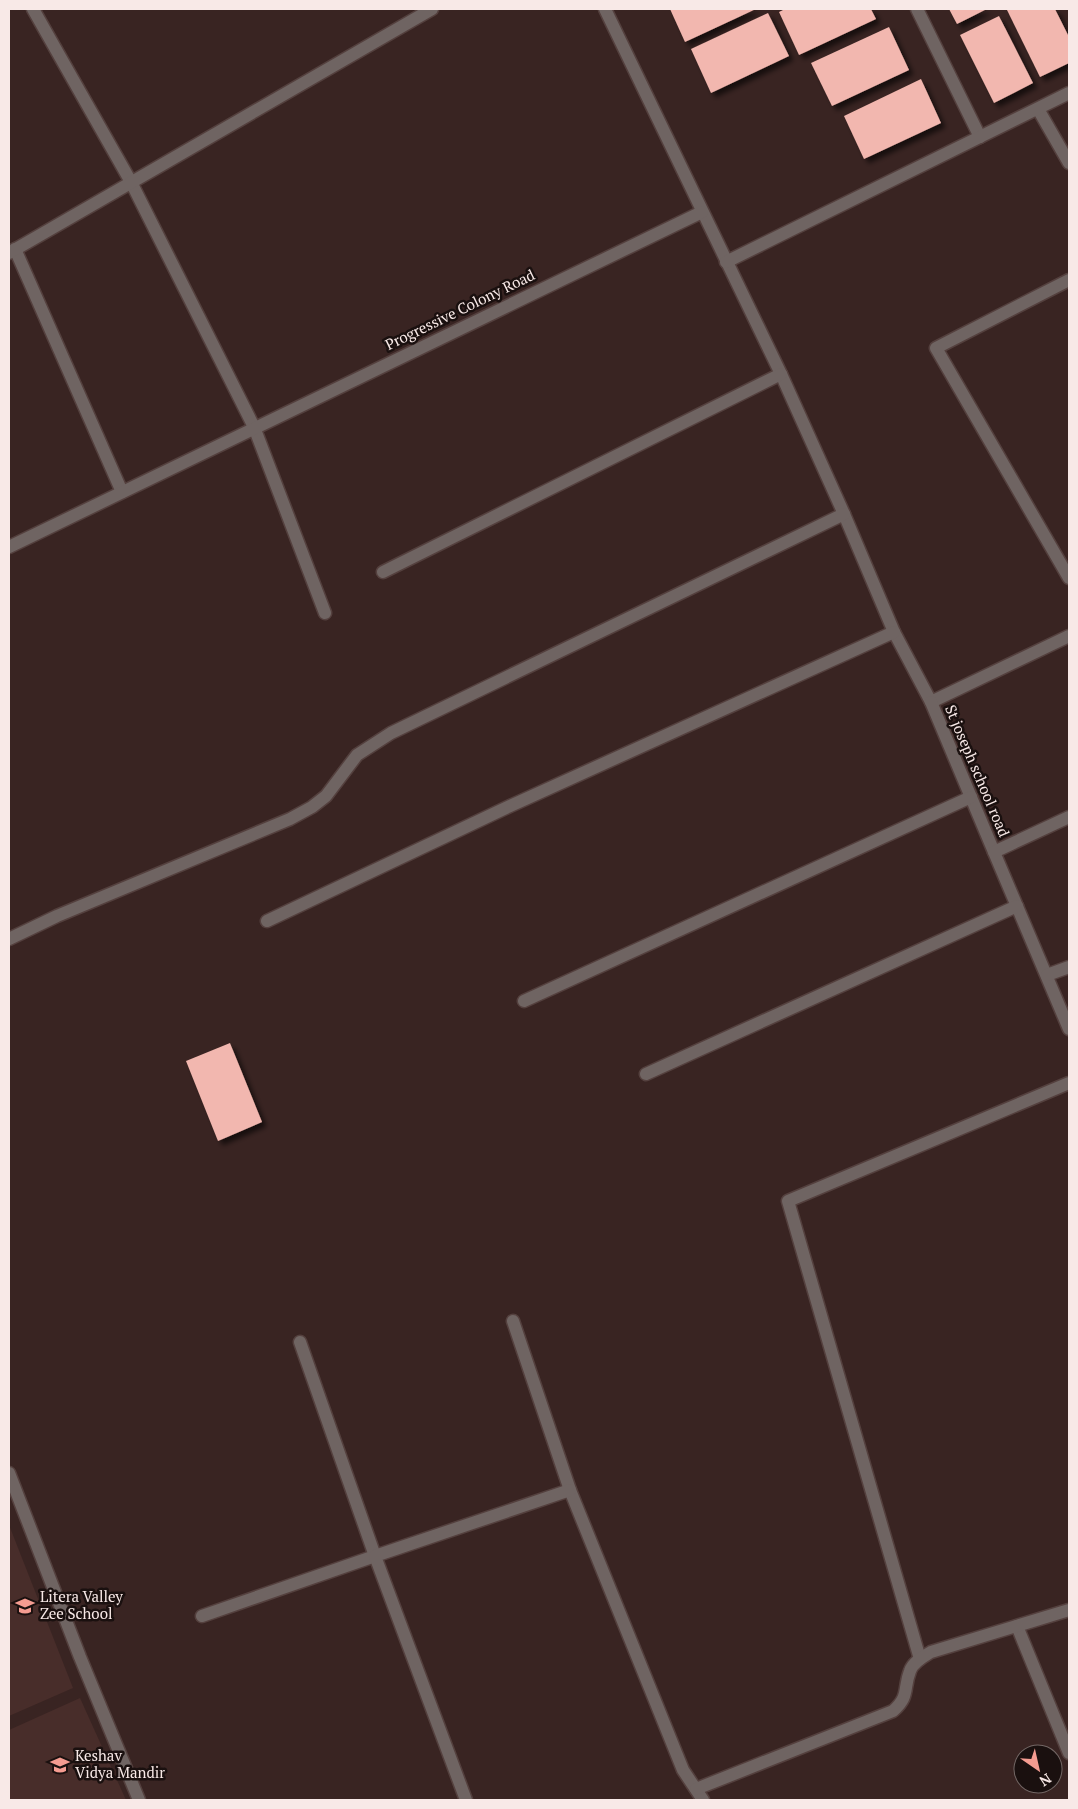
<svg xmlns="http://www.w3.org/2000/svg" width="1078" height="1809" font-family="'PT Serif',serif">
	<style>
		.built { fill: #482d2a }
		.building { fill: #f2b7af; filter: url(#shadow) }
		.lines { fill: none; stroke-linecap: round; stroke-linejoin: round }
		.minor-casing { stroke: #54403e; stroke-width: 15 }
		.minor { stroke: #6f6462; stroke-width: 12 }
		.labels { text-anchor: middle; stroke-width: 5; stroke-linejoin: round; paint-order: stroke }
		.street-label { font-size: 15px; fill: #f8e9e7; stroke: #1a100f }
		.poi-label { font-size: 15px; fill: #f8e9e7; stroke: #1a100f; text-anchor: start }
	</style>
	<defs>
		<filter id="shadow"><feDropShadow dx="4.5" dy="4.5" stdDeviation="2.5" flood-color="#0009"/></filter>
	</defs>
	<rect width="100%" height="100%" fill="#392422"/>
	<g class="built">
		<polygon points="9,1525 73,1688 9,1716"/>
		<polygon points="80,1698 126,1800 9,1800 9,1730"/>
	</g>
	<g class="building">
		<polygon points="670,9 756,9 685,42"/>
		<polygon points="785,9 871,9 876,19 799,55 779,12"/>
		<polygon points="949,9 987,9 957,24"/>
		<polygon points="1010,9 1055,9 1069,37 1069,63 1040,77 1007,10"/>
		<polygon points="768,13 789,56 711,93 691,49"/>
		<polygon points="999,16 1033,83 994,103 960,35"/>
		<polygon points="889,27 909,70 832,106 811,63"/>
		<polygon points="921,79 941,123 864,159 844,116"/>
		<polygon points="230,1043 262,1122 218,1141 186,1061"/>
	</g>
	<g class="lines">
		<g class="minor-casing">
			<g id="minor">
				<polyline points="33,9 131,182 254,427 325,613"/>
				<polyline points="605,9 781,374 844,514 894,632 931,702 1069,636"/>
				<polyline points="917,9 980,137"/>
				<polyline points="1038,109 1069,163"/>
				<polyline points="15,249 122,492"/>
				<polyline points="9,253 432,9"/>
				<polyline points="726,262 1069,93"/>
				<polyline points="1069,280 936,348 1069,578"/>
				<polyline points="9,547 702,212"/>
				<polyline points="383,572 781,374"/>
				<polyline points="931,702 994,852"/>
				<polyline points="1069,817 994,852 1069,1029"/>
				<polyline points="267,921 510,806 894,632"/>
				<polyline points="9,939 57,916 290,819 312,807 326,796 357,755 391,733 844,514"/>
				<polyline points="1047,975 1069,967"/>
				<polyline points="524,1001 971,797"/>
				<polyline points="646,1074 1017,906"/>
				<polyline points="513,1321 570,1490 683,1770 703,1800"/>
				<polyline points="9,1473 80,1657 139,1800"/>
				<polyline points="202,1616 375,1556 300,1342"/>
				<polyline points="1017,1626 1069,1753"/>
				<polyline points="920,1659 788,1201 1069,1083"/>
				<path d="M696 1789 893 1711C910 1696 903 1689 910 1671 913 1662 923 1657 931 1652L1069 1610"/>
				<polyline points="466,1800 375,1556 570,1490"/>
			</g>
		</g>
		<use href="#minor" class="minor"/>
	</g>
	<defs>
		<g id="school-bare" transform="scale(1.5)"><path d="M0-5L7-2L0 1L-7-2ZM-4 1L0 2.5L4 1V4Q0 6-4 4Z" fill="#f59c91" stroke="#1a100f" stroke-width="2.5" paint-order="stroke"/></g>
	</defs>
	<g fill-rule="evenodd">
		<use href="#school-bare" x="25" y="1606"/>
		<use href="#school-bare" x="60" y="1765"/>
	</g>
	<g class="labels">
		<g class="street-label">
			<text transform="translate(460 310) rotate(-26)" y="5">Progressive Colony Road</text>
			<text transform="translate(977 771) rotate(67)" y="5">St joseph school road</text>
		</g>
		<g class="poi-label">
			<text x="40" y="1602">Litera Valley<tspan x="40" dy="17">Zee School</tspan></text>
			<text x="75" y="1761">Keshav<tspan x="75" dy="17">Vidya Mandir</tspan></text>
		</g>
	</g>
	<rect width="1078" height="1809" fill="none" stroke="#f8e9e7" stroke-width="20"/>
	<g transform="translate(1038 1769) rotate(146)"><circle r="24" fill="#1a100f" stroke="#736765"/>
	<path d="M0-4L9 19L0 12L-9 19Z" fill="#f59c91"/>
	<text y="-8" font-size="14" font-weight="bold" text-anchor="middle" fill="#f8e9e7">N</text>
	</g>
</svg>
